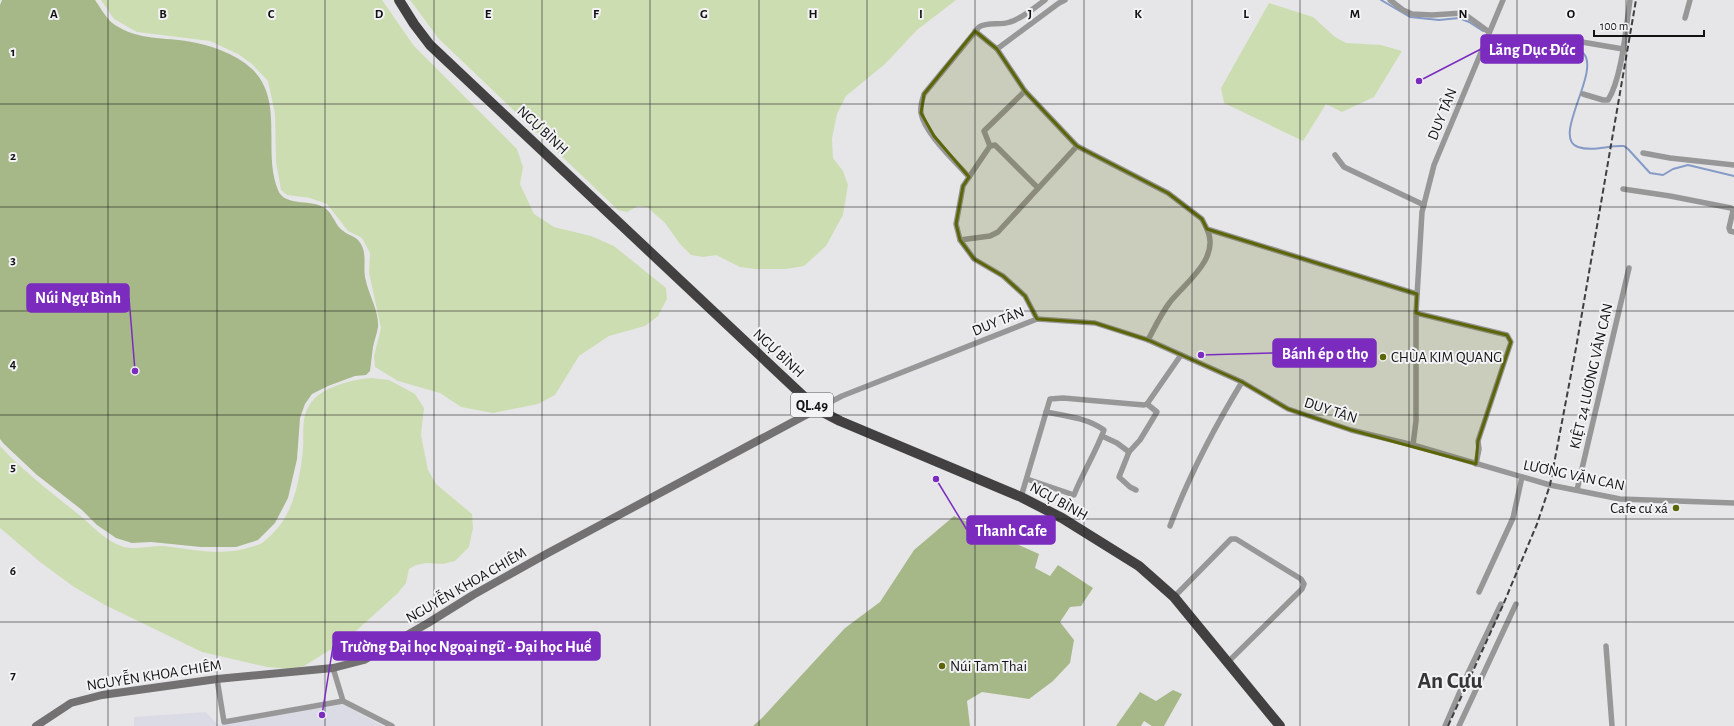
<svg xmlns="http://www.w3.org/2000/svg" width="1734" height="726" font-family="'Alegreya Sans',sans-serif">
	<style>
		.built { fill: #dadbe5 }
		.green { fill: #cdddb2 }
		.forest { fill: #a6b888 }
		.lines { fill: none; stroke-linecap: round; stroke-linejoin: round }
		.stream { stroke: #859bc6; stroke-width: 2 }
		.street { stroke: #989798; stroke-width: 5.5 }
		.secondary { stroke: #737172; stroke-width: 8 }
		.highway { stroke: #424041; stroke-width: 10 }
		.rail { stroke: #3f3f41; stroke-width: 2; stroke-dasharray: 6 3; stroke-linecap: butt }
		.marked { fill: #5c6608; fill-opacity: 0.2; stroke: #5c6608; stroke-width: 3; stroke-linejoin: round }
		.grid { fill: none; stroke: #121213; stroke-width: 1; stroke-opacity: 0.55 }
		.poi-dot { fill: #5c6608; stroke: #f3f3f6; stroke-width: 1.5 }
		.labels { text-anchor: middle; stroke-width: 4; stroke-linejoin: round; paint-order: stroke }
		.shield { fill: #f3f3f6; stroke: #565657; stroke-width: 1 }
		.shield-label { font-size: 14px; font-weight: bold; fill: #121213 }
		.street-label { font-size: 15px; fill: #121213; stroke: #f3f3f6 }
		.poi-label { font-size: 15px; fill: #121213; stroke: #f3f3f6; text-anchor: start }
		.town-label { font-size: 23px; font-weight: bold; fill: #353537; stroke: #f3f3f6 }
		.grid-label { font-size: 13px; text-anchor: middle; font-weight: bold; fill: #121213; stroke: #f3f3f6; stroke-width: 4; stroke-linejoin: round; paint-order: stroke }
		.leader { fill: none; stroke: #7b2cbf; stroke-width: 1.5 }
		.callout-dot { fill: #7b2cbf; stroke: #f3f3f6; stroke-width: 1.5 }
		.callout { fill: #7b2cbf; stroke: #7b2cbf; stroke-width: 1.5 }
		.callout-label { font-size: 16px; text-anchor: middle; font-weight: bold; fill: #fff }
	</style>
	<rect width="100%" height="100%" fill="#e6e6e9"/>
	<polygon class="built" points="343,704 383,726 134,726 134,717 206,712 218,725"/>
	<g class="green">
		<polygon points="101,0 382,0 414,46 517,149 523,167 520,184 534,214 554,227 591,236 614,246 666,288 667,299 658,316 645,326 609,336 579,356 555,395 538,404 493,413 461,407 440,393 398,381 375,367 374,356 381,328 369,273 370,253 362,238 348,231 327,204 310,198 287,195 281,190 276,162 275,114 268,81 252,64 238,54 210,41 137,32 114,19"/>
		<polygon points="410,0 956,0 917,30 885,64 846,96 837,114 832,138 833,158 843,171 848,185 843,215 826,246 804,266 786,269 755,269 740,267 716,255 703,257 691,255 680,244 665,223 647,207 638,206 627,212 618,210 439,39"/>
		<polygon points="1269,3 1313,17 1335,37 1346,43 1381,45 1402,51 1374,97 1342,112 1326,104 1303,141 1224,103 1221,88"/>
		<path d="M372 378 389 380 415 394 424 408 421 435 428 470 436 484 472 514 473 528 469 547 455 561 443 564 426 563 416 565 409 569 406 583 398 593 346 640 304 666 290 669 267 667 202 652 105 605 74 587 40 562 0 528V446C24 472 51 492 78 514 92 525 104 540 121 546 135 551 150 545 164 546 192 549 222 557 251 547 254 546 259 545 262 543 269 538 278 528 283 521 296 501 301 471 303 448 304 433 301 417 310 404 321 387 353 379 372 378Z"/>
	</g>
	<g class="forest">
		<path d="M2 0H95C100 7 105 16 111 22 134 40 159 37 186 41 208 44 235 53 252 69 285 101 262 151 278 190 284 206 309 200 321 206 330 209 333 219 338 226 344 234 353 235 358 240 368 251 363 264 365 277 368 294 379 310 378 327 377 334 374 341 373 347 372 355 371 363 370 371L366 375 355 376 328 386 312 394 305 404 300 418 297 459 288 498 275 523 258 540 236 547H201L151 542 132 543 116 538 97 525 82 510 37 475 4 444 0 439V5Z"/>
		<polygon points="954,516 1039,554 1035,568 1050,576 1058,565 1093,588 1081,606 1070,607 1060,622 1074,640 1070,663 1053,681 1029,699 982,692 967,701 970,726 753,726 762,718 845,628 880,602 914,550"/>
		<polygon points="1173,690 1182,694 1164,726 1152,726 1144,721 1141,726 1116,726 1140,692 1156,701"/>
	</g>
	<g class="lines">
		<g class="stream">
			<polyline points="1381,0 1410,17 1439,20 1459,18 1469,22 1483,31"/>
			<path d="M1490 36C1514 51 1569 36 1584 54 1600 73 1551 138 1578 147 1593 152 1608 145 1624 146L1628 149 1650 173 1663 175 1673 169 1688 165 1734 176"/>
		</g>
		<g class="street">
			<polyline points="1390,0 1403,10 1412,14 1432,15 1463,13 1489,32"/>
			<polyline points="1685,18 1690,0"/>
			<polyline points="975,31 997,49 1025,91 1077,146 1168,193 1202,219 1207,229 1417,294"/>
			<polyline points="1564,39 1623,49"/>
			<polyline points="997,49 1059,3 1065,0"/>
			<path d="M1583 94 1603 100H1608C1622 78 1626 27 1630 0"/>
			<polyline points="990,146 984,131 1025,91"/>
			<polyline points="1643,153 1670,158 1734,165"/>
			<polyline points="1335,155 1344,167 1424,205"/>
			<path d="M969 177C955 161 925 134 921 113 920 106 922 100 924 94L979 27C989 21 999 26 1010 22 1023 18 1034 8 1045 0"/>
			<polyline points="1623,189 1670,196 1731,208 1733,211 1729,228 1730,231 1734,232"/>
			<polyline points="960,240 990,236 998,232 1077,146"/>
			<polyline points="1416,313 1507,335 1511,342 1478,441 1479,449 1476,464"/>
			<polyline points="1037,319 1025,296 1003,276 974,259 960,240 956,224 963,186 990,146 995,145 1038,188"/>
			<path d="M1148 340C1155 327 1161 314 1170 302 1185 283 1221 258 1207 229"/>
			<polyline points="817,409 842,396 1037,319 1095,323 1148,340 1242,382 1288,409 1351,430 1413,445 1550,485 1620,499 1734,503"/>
			<polyline points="1102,436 1117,443 1129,452"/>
			<polyline points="1413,445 1416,421 1416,313 1422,212 1434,165 1503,0"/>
			<path d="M1027 479 1074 495C1083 472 1096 452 1104 430 1087 418 1067 416 1046 412"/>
			<polyline points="1136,490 1130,487 1119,477 1129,452 1140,440 1157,412 1147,404"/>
			<polyline points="1577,490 1629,268"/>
			<polyline points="1021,497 1050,399 1063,398 1144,405 1147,404 1181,355"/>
			<path d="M1170 526C1189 476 1214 428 1242 382"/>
			<polyline points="1479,592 1513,518 1522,477"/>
			<polyline points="1174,597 1231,539 1236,539 1301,579 1304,584 1302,589 1228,662"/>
			<polyline points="1606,646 1612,726"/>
			<polyline points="333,668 343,701 392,726"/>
			<polyline points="217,679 224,722 343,701"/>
			<polyline points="1445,726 1468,673 1501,604"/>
			<polyline points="1459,726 1516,604"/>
		</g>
		<polyline class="secondary" points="36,726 71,703 102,695 217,679 333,668 364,660 428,623 473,595 548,553 817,409"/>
		<polyline class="highway" points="399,0 414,24 430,45 817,409 840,421 1021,497 1062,518 1139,566 1174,597 1280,726"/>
		<polyline class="rail" points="1448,726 1503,605 1537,524 1550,485 1576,348 1636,0"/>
	</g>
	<path class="marked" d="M975 31 997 49 1025 91 1077 146 1168 193 1202 219 1207 229 1417 294 1416 313 1507 335 1511 342 1478 441 1476 464 1351 430 1288 409 1242 382 1148 340 1095 323 1037 319 1025 296 1003 276 974 259 960 240 956 224 963 186 969 177 934 136 921 113 924 94Z"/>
	<path class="grid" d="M108 0V726M217 0V726M325 0V726M434 0V726M542 0V726M650 0V726M759 0V726M867 0V726M975 0V726M1084 0V726M1192 0V726M1300 0V726M1409 0V726M1517 0V726M1626 0V726M0 104H1734M0 207H1734M0 311H1734M0 415H1734M0 519H1734M0 622H1734"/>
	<g class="poi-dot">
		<circle cx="1383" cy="357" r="4"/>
		<circle cx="1676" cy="508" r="4"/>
		<circle cx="942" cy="666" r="4"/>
	</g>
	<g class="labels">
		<rect class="shield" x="791" y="393" width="42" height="24" rx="3"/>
		<g class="shield-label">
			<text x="812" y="410">QL.49</text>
		</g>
		<g class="street-label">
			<text transform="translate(1442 114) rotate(-68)" y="5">DUY TÂN</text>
			<text transform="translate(543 130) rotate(43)" y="5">NGỰ BÌNH</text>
			<text transform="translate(998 321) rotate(-22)" y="5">DUY TÂN</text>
			<text transform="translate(779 353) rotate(43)" y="5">NGỰ BÌNH</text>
			<text transform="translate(1591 376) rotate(-77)" y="5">KIỆT 24 LƯƠNG VĂN CAN</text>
			<text transform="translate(1331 410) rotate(18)" y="5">DUY TÂN</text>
			<text transform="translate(1574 475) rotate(12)" y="5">LƯƠNG VĂN CAN</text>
			<text transform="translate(1059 501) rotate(29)" y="5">NGỰ BÌNH</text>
			<text transform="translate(466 585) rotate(-30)" y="5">NGUYỄN KHOA CHIÊM</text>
			<text transform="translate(154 675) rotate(-9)" y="5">NGUYỄN KHOA CHIÊM</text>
		</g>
		<g class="poi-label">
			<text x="1391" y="362">CHÙA KIM QUANG</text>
			<text x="1668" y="513" text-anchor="end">Cafe cư xá</text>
			<text x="950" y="671">Núi Tam Thai</text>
		</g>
		<g class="town-label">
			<text x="1450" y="688">An Cựu</text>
		</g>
	</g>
	<g class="grid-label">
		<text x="54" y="18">A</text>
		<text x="163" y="18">B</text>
		<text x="271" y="18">C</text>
		<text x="379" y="18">D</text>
		<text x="488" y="18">E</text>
		<text x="596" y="18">F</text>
		<text x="704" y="18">G</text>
		<text x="813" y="18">H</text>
		<text x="921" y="18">I</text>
		<text x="1030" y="18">J</text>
		<text x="1138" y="18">K</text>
		<text x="1246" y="18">L</text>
		<text x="1355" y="18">M</text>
		<text x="1463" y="18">N</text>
		<text x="1571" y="18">O</text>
		<text x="13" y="56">1</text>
		<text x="13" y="160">2</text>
		<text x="13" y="264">3</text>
		<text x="13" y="368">4</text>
		<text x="13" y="471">5</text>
		<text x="13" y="575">6</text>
		<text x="13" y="679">7</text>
	</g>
	<path class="leader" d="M1419 81L1481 49M135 371L129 298M1201 355L1273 353M936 479L967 530M322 715L333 646"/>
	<g class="callout-dot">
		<circle cx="1419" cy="81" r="4"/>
		<circle cx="135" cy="371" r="4"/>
		<circle cx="1201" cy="355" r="4"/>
		<circle cx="936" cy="479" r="4"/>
		<circle cx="322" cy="715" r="4"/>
	</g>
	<g class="callout">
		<rect x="1481" y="35" width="102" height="28" rx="4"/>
		<rect x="27" y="284" width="102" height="28" rx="4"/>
		<rect x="1273" y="339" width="103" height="28" rx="4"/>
		<rect x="967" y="516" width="88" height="28" rx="4"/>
		<rect x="333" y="632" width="267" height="28" rx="4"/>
	</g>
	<g class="callout-label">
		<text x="1532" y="55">Lăng Dục Đức</text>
		<text x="78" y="303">Núi Ngự Bình</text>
		<text x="1325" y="359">Bánh ép o thọ</text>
		<text x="1011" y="536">Thanh Cafe</text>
		<text x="466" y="652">Trường Đại học Ngoại ngữ - Đại học Huế</text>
	</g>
	<path d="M1594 30v6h110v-6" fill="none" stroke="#121213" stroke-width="2"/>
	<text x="1600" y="30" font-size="12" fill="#121213" stroke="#f3f3f6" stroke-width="3" paint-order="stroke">100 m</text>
</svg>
